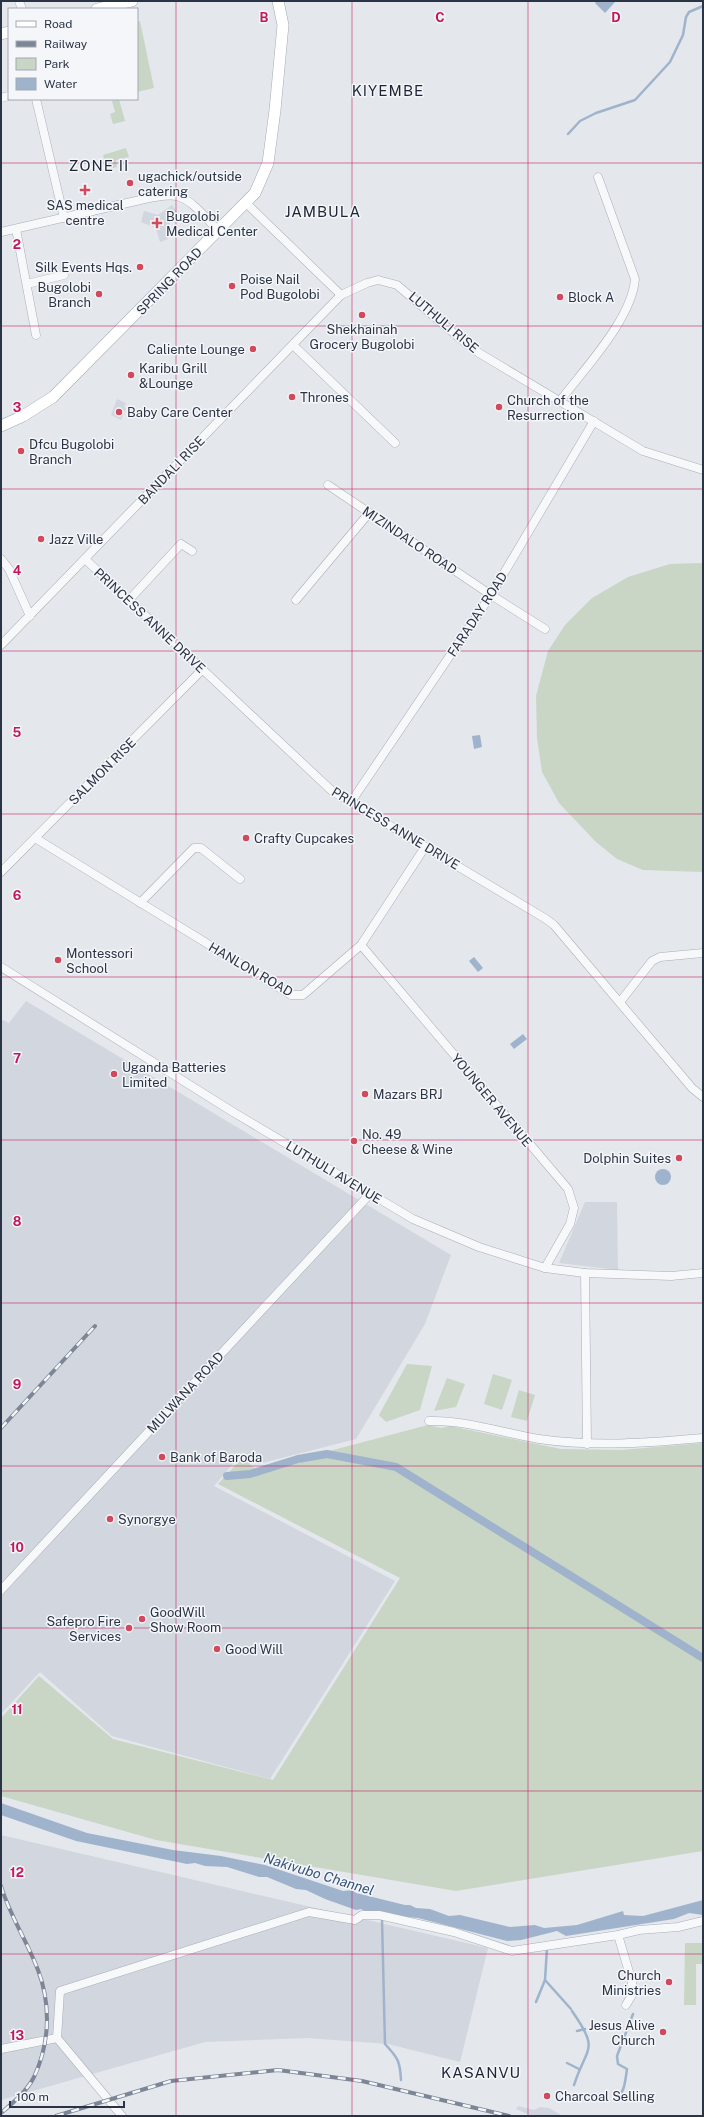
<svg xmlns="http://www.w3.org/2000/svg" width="704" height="2117" font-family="'Public Sans',sans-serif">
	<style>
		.built { fill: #d2d6de }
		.green { fill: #c9d6c5 }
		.water { fill: #9fb4cc }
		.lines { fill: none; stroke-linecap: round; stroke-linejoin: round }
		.stream { stroke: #9fb4cc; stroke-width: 2.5 }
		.canal { stroke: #9fb4cc; stroke-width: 8 }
		.minor-casing { stroke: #a9aeb7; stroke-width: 9 }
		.major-casing { stroke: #a3abb8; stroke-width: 12 }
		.minor { stroke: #f7f8fa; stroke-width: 8 }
		.major { stroke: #fff; stroke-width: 11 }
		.rail-casing { stroke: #7d8696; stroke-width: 4 }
		.rail { stroke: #f4f6f9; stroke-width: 2.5; stroke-dasharray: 8; stroke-linecap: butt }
		.grid { fill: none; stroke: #c2185b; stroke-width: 1; stroke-opacity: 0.55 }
		.poi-dot { fill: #d1495b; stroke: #f4f6f9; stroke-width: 1.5 }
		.labels { text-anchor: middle; stroke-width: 3; stroke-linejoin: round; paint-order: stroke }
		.poi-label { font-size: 13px; fill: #2b3445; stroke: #f4f6f9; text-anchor: start }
		.street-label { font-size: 13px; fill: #2b3445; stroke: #f4f6f9 }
		.water-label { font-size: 14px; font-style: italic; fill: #34527a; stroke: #f4f6f9 }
		.quarter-label { font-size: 15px; letter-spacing: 1px; fill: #1d2536; stroke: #f4f6f9 }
		.grid-label { font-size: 13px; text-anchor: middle; font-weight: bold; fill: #c2185b; stroke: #f4f6f9; stroke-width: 3; stroke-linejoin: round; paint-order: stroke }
	</style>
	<rect width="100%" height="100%" fill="#e4e7ec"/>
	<g class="built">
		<polygon points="172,205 177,212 170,218 170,229 166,231 168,239 160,242 156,228 141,222 144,211 158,215"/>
		<polygon points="117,399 126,403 124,407 126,408 121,420 111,415"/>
		<polygon points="26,1001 451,1255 425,1324 356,1439 258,1464 243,1452 214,1486 395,1581 270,1779 112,1736 40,1672 1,1714 1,1019 9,1023"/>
		<polygon points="585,1202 617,1202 618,1270 559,1263"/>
		<polygon points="1,1835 488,1948 460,2062 388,2044 307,2038 205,2042 1,2100"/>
		<polygon points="518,2106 534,2110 540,2107 549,2108 563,2116 532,2116 516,2109"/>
	</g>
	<g class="green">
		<polygon points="140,21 154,88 137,92 137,22"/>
		<polygon points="119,99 125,121 113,124 110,114 115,112 112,101"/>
		<polygon points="126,148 129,157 116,160 117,167 107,170 103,155"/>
		<polygon points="703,563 703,872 643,870 617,859 596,842 559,803 542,772 537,738 536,696 548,651 565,625 592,598 628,577 670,564"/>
		<polygon points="407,1364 432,1366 420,1410 386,1422 379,1415"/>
		<polygon points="493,1374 512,1380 502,1410 484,1404"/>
		<polygon points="447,1378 465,1384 456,1407 434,1411"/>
		<polygon points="519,1390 535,1395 527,1421 511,1417"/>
		<polygon points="428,1425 441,1428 450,1426 561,1449 621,1450 703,1443 703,1851 456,1891 156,1840 1,1796 1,1718 39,1676 113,1739 273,1780 400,1578 218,1484 242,1458 257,1470"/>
		<polygon points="685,1943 703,1943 703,1964 696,1964 696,2005 684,2005"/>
	</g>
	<g class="water">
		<polygon points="597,1 616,1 605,13 595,3"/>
		<polygon points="480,735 482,747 474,749 472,736"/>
		<polygon points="474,957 483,968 478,972 469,961"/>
		<polygon points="523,1034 527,1039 514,1049 510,1044"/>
		<circle cx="663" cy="1177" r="8"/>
		<polygon points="1,1803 87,1833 173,1850 221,1856 265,1865 343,1891 353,1890 356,1893 405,1905 410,1905 416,1908 430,1909 449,1916 460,1915 510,1927 535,1925 544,1928 577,1925 623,1911 624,1915 643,1916 703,1900 703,1915 689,1913 674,1919 566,1936 557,1931 521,1940 507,1941 418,1918 368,1913 361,1909 356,1910 325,1899 306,1890 296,1889 267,1877 259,1877 227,1867 205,1866 195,1863 187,1864 76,1841 1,1815"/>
	</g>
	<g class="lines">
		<g class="stream">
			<polyline points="568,134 580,121 596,113 635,100 670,62 683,35 686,17 689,12 703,6"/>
			<path d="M382 1919 385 2044C398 2058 400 2061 401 2080"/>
			<polyline points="547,1948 545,1980 571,2009"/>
			<polyline points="536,2002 545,1980"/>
			<path d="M572 2011C600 2051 587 2045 574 2085"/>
			<polyline points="577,2031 585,2029"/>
			<polyline points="567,2063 579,2069"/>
			<path d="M616 2101C625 2091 625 2082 627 2069L618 2064 617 2056 633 2014"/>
		</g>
		<polyline class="canal" points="227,1476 250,1474 298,1459 327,1454 396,1467 703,1658"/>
		<g class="minor-casing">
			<g id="minor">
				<polyline points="19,1 22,9"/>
				<polyline points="1,98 9,96"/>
				<polyline points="36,99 64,218"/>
				<polyline points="246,203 341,295 367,283 378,280 397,285 462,340 479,353 643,451 703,470"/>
				<polyline points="16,229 36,335"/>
				<path d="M1 232 149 198C158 197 168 194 177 196 193 200 207 220 218 230"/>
				<polyline points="27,284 64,275"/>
				<polyline points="293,345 395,443"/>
				<path d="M560 401C584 369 632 319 635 279L598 177"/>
				<polyline points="328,485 491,595 545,629"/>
				<polyline points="1,559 9,569 30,616"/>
				<polyline points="85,559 332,791 546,919 554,925 692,1088 703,1097"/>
				<polyline points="129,600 181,544 192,551"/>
				<polyline points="296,600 369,513"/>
				<polyline points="1,645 341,295"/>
				<polyline points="351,802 491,595 594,421"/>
				<polyline points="35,838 291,995 303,995 361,945 425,847"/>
				<polyline points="1,872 203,669"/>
				<polyline points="140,903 194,848 201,848 240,879"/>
				<polyline points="361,945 568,1189 574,1208 570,1224 545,1268"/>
				<polyline points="1,967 233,1112 413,1219 479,1247 545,1268 585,1273 671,1276 703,1273"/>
				<polyline points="620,1002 652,961 660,957 703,953"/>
				<polyline points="585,1273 587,1444"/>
				<path d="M429 1421C467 1420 502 1433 539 1439 594 1447 648 1443 703 1438"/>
				<polyline points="1,1590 370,1194"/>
				<polyline points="618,1935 632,1982 632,1995 626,2005"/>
				<polyline points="57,2038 60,1991 309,1912 355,1920 362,1915 379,1915 454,1932 512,1951 618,1935 639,1930 678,1927 703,1921"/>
				<polyline points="1,2049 57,2038 122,2116"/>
			</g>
		</g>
		<g class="major-casing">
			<g id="major">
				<polyline points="97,9 132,1"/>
				<polyline points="1,34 9,32"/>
				<polyline points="1,426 23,416 53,397 255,193 268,163 275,110 283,25 278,1"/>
			</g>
		</g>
		<use href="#minor" class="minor"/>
		<use href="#major" class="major"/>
		<g class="rail-casing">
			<g id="rail">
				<polyline points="1,1428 95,1326"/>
				<path d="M1 1886C10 1916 27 1941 38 1970 51 2004 50 2043 34 2077 27 2091 13 2103 1 2113"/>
				<polyline points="56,2116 171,2081 278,2070 362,2081 509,2116"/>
			</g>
		</g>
		<use href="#rail" class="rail"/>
	</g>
	<path class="grid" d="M176 1V2116M352 1V2116M528 1V2116M1 163H703M1 326H703M1 489H703M1 651H703M1 814H703M1 977H703M1 1140H703M1 1303H703M1 1466H703M1 1628H703M1 1791H703M1 1954H703"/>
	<g class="poi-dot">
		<circle cx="130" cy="183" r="4"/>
		<path d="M83 184h4v4h4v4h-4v4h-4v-4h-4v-4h4z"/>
		<path d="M155 217h4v4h4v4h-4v4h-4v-4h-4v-4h4z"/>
		<circle cx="140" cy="267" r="4"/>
		<circle cx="232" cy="286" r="4"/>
		<circle cx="99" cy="294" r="4"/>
		<circle cx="560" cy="297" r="4"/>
		<circle cx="362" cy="315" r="4"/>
		<circle cx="253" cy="349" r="4"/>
		<circle cx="131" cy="375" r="4"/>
		<circle cx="292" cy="397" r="4"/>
		<circle cx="499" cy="407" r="4"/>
		<circle cx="119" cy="412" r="4"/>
		<circle cx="21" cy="451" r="4"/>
		<circle cx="41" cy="539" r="4"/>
		<circle cx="246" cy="838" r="4"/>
		<circle cx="58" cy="960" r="4"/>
		<circle cx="114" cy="1074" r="4"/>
		<circle cx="365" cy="1094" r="4"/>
		<circle cx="354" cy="1141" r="4"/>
		<circle cx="679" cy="1158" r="4"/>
		<circle cx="162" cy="1457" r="4"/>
		<circle cx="110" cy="1519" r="4"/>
		<circle cx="142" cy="1619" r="4"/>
		<circle cx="129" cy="1628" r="4"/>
		<circle cx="217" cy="1649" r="4"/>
		<circle cx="669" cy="1982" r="4"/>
		<circle cx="663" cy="2032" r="4"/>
		<circle cx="547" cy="2096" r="4"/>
	</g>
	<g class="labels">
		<g class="poi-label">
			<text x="138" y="181">ugachick/outside<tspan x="138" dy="15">catering</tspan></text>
			<text x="85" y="210" text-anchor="middle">SAS medical<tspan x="85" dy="15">centre</tspan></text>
			<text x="166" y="221">Bugolobi<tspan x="166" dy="15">Medical Center</tspan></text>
			<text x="132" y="272" text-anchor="end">Silk Events Hqs.</text>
			<text x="240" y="284">Poise Nail<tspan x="240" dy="15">Pod Bugolobi</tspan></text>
			<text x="91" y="292" text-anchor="end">Bugolobi<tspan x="91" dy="15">Branch</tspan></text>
			<text x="568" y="302">Block A</text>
			<text x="362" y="334" text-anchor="middle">Shekhainah<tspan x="362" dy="15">Grocery Bugolobi</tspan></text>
			<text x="245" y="354" text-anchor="end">Caliente Lounge</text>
			<text x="139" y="373">Karibu Grill<tspan x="139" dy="15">&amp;Lounge</tspan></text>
			<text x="300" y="402">Thrones</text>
			<text x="507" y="405">Church of the<tspan x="507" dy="15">Resurrection</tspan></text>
			<text x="127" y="417">Baby Care Center</text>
			<text x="29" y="449">Dfcu Bugolobi<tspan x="29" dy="15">Branch</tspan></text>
			<text x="49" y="544">Jazz Ville</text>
			<text x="254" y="843">Crafty Cupcakes</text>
			<text x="66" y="958">Montessori<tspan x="66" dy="15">School</tspan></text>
			<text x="122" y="1072">Uganda Batteries<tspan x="122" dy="15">Limited</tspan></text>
			<text x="373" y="1099">Mazars BRJ</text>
			<text x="362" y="1139">No. 49<tspan x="362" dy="15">Cheese &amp; Wine</tspan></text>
			<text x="671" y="1163" text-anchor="end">Dolphin Suites</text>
			<text x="170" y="1462">Bank of Baroda</text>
			<text x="118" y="1524">Synorgye</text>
			<text x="150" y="1617">GoodWill<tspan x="150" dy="15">Show Room</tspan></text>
			<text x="121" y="1626" text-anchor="end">Safepro Fire<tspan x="121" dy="15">Services</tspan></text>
			<text x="225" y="1654">Good Will</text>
			<text x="661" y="1980" text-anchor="end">Church<tspan x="661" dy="15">Ministries</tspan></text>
			<text x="655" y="2030" text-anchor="end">Jesus Alive<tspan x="655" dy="15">Church</tspan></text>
			<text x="555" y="2101">Charcoal Selling</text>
		</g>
		<g class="street-label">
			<text transform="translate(169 281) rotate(-46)" y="5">SPRING ROAD</text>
			<text transform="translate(444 322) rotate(40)" y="5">LUTHULI RISE</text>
			<text transform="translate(171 470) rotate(-46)" y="5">BANDALI RISE</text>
			<text transform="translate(410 540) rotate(34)" y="5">MIZINDALO ROAD</text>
			<text transform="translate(477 614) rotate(-57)" y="5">FARADAY ROAD</text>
			<text transform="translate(150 620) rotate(43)" y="5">PRINCESS ANNE DRIVE</text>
			<text transform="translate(102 771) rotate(-45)" y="5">SALMON RISE</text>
			<text transform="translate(396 828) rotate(31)" y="5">PRINCESS ANNE DRIVE</text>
			<text transform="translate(251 969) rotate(30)" y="5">HANLON ROAD</text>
			<text transform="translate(492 1100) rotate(50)" y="5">YOUNGER AVENUE</text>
			<text transform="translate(334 1172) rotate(31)" y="5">LUTHULI AVENUE</text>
			<text transform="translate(185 1392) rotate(-47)" y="5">MULWANA ROAD</text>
		</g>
		<g class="water-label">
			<text transform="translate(319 1874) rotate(17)" y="5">Nakivubo Channel</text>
		</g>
		<g class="quarter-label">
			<text x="388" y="96">KIYEMBE</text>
			<text x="99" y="171">ZONE II</text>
			<text x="323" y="217">JAMBULA</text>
			<text x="481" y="2078">KASANVU</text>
		</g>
	</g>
	<g class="grid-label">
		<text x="264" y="22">B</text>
		<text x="440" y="22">C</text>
		<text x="616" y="22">D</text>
		<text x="17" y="249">2</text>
		<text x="17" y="412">3</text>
		<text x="17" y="575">4</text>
		<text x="17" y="737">5</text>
		<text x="17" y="900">6</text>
		<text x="17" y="1063">7</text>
		<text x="17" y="1226">8</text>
		<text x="17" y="1389">9</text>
		<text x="17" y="1552">10</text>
		<text x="17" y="1714">11</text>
		<text x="17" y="1877">12</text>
		<text x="17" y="2040">13</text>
	</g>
	<rect width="704" height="2117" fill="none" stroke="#2b3445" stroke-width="4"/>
	<rect x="8" y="8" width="130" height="92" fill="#f4f6f9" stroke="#a4a8b1"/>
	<rect x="16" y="21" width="20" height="6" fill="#ffffff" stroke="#a4a8b1"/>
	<text x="44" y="28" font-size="12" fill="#2b3445">Road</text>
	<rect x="16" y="41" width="20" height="6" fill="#7d8696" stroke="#a4a8b1"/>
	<text x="44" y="48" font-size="12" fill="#2b3445">Railway</text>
	<rect x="16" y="58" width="20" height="12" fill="#c9d6c5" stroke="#a4a8b1"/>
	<text x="44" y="68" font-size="12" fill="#2b3445">Park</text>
	<rect x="16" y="78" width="20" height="12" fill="#9fb4cc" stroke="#a4a8b1"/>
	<text x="44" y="88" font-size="12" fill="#2b3445">Water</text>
	<path d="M10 2101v6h114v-6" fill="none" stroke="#2b3445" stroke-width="2"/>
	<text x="16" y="2101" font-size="12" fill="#2b3445" stroke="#f4f6f9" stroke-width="3" paint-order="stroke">100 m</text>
</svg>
